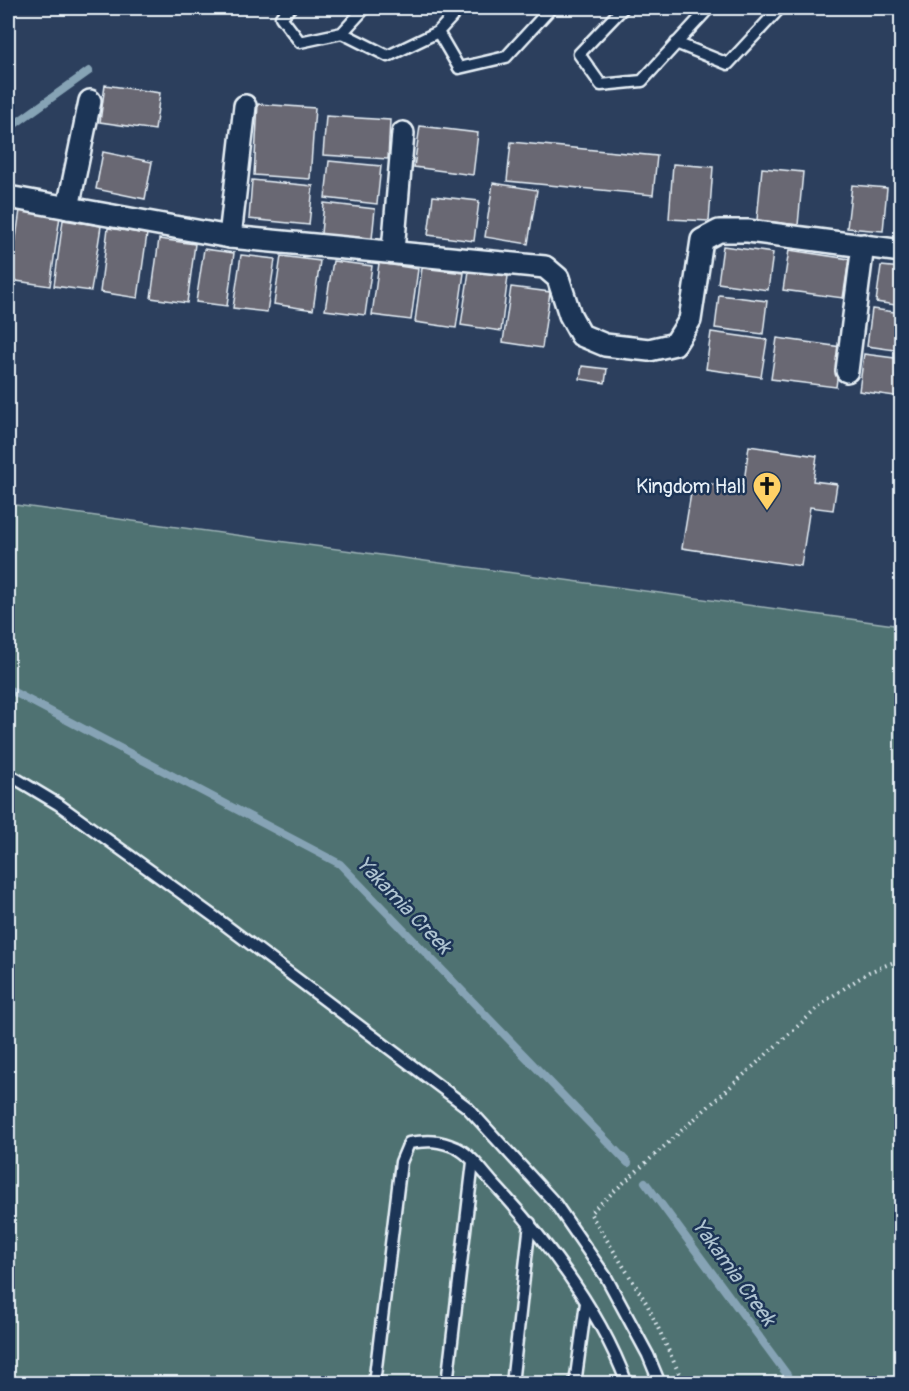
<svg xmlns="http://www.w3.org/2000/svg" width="909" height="1391" font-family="Pangolin,sans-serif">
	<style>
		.park { fill: #4f7272; stroke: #9cb2b5; stroke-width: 1.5 }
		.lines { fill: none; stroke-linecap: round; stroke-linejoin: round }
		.stream { stroke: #86a3b5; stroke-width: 8 }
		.building { fill: #696773; stroke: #e8f1f8; stroke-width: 1.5 }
		.lane-casing { stroke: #e8f1f8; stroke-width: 15 }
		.street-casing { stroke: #e8f1f8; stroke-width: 26 }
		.path { stroke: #e8f1f8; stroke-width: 4; stroke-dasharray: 1.5 4.5; stroke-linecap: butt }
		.lane { stroke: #1d3557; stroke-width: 10 }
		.street { stroke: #1d3557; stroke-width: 21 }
		.labels { text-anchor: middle; stroke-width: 5; stroke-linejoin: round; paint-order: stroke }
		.poi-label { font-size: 20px; fill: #e8f1f8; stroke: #1d3557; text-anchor: end }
		.water-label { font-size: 21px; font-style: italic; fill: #afc4d1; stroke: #1d3557 }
	</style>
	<rect width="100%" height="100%" fill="#2c3f5d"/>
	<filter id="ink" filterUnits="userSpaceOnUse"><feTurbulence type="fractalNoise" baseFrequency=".0167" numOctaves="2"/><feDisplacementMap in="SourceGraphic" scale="12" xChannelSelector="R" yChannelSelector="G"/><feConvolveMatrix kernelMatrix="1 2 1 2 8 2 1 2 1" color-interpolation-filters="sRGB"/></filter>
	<g filter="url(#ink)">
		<polygon class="park" points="8,504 901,626 901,1383 8,1383"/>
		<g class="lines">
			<g class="stream">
				<polyline points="8,129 89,71"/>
				<polyline points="8,689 340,864 628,1163"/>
				<polyline points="645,1182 794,1384"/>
			</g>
		</g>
		<g class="building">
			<polygon points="105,85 160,93 155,130 100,122"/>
			<polygon points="258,104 315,108 310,179 254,175"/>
			<polygon points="326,116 390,120 388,159 323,155"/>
			<polygon points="420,126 478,133 473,175 414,167"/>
			<polygon points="511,142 657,156 653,195 507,181"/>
			<polygon points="103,152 152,162 145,199 96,189"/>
			<polygon points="329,161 381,166 377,204 325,198"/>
			<polygon points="673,164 713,167 709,221 669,219"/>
			<polygon points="762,168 803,172 798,225 757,220"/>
			<polygon points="252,180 313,186 309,225 249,219"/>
			<polygon points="493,183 537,190 528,244 485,237"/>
			<polygon points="852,185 887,188 883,231 847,228"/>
			<polygon points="433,196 479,201 474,241 428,235"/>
			<polygon points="902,200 902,234 897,234"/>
			<polygon points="324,203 375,209 371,249 320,243"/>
			<polygon points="20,210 60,216 50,286 10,280"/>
			<polygon points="8,212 12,212 8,243"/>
			<polygon points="63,220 101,226 91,291 54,286"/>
			<polygon points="108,228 147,234 138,298 100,292"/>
			<polygon points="159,239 195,244 187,303 151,298"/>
			<polygon points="723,246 773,253 768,290 718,283"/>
			<polygon points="204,249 234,253 227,306 196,302"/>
			<polygon points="789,250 849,259 843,298 783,290"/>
			<polygon points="241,255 275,259 267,312 233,308"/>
			<polygon points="281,256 320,261 313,310 274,304"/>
			<polygon points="333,261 372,266 365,315 325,310"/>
			<polygon points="379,263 418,269 411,320 372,315"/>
			<polygon points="881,266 902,268 902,306 876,302"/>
			<polygon points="422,268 464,273 456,328 415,322"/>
			<polygon points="469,271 508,276 501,331 461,325"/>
			<polygon points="511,287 550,292 542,348 503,342"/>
			<polygon points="719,295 767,301 763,334 715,328"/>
			<polygon points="872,309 902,313 902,351 867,346"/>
			<polygon points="711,332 767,340 761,377 706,369"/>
			<polygon points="777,338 841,347 836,387 771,379"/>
			<polygon points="864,354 902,359 902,397 859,391"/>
			<polygon points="582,366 607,369 605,383 580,379"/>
			<polygon points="749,446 817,456 813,481 837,484 833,510 810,507 801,566 682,548 693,481 743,489"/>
		</g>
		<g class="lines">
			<g class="lane-casing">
				<g id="lane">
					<polyline points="290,8 281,17 300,42 342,33 365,8"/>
					<polyline points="623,8 579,54 601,85 642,81 709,8"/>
					<polyline points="438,32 459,68 506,57 551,8"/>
					<polyline points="342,33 388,56 438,32 460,8"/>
					<polyline points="676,43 728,64 780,8"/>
					<polyline points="8,774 58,804 216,918 467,1107 555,1203 606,1277 648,1355 660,1384"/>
					<path d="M374 1384 401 1162 409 1143C428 1140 439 1140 457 1148 471 1155 483 1172 493 1183 547 1241 600 1309 627 1384"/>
					<polyline points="447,1384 473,1162"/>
					<polyline points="512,1384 530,1223"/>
					<polyline points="575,1384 586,1303"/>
				</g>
			</g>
			<g class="street-casing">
				<g id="street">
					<polyline points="8,197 230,237 545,267 558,278 570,315 581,335 605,345 649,350 675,344 690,320 702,240 719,231 748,231 902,251"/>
					<polyline points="68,208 90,101"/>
					<polyline points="230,237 245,106"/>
					<polyline points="393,251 403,133"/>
					<polyline points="847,371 863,245"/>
				</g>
			</g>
			<g class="path">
				<polyline points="684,1384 647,1304 590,1213 828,999 869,972 902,959"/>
				<polyline points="899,1384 902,1366"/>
			</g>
			<use href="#lane" class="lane"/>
			<use href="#street" class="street"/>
		</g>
	</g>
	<defs>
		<g id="church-pin" transform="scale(1.5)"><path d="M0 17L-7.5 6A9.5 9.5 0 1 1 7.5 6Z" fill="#ffd166" stroke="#1d3557"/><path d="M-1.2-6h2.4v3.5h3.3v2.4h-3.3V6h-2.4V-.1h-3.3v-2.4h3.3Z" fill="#111"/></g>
	</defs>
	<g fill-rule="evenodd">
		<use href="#church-pin" x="767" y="486"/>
	</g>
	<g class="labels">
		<g class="poi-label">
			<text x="746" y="493">Kingdom Hall</text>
		</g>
		<g class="water-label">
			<text transform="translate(404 905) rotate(46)" y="7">Yakamia Creek</text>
			<text transform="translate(734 1272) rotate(54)" y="7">Yakamia Creek</text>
		</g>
	</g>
	<rect width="909" height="1391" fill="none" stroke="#1d3557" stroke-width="30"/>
	<rect x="15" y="15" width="879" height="1361" fill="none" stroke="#e8f1f8" stroke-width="2" filter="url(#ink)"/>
</svg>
